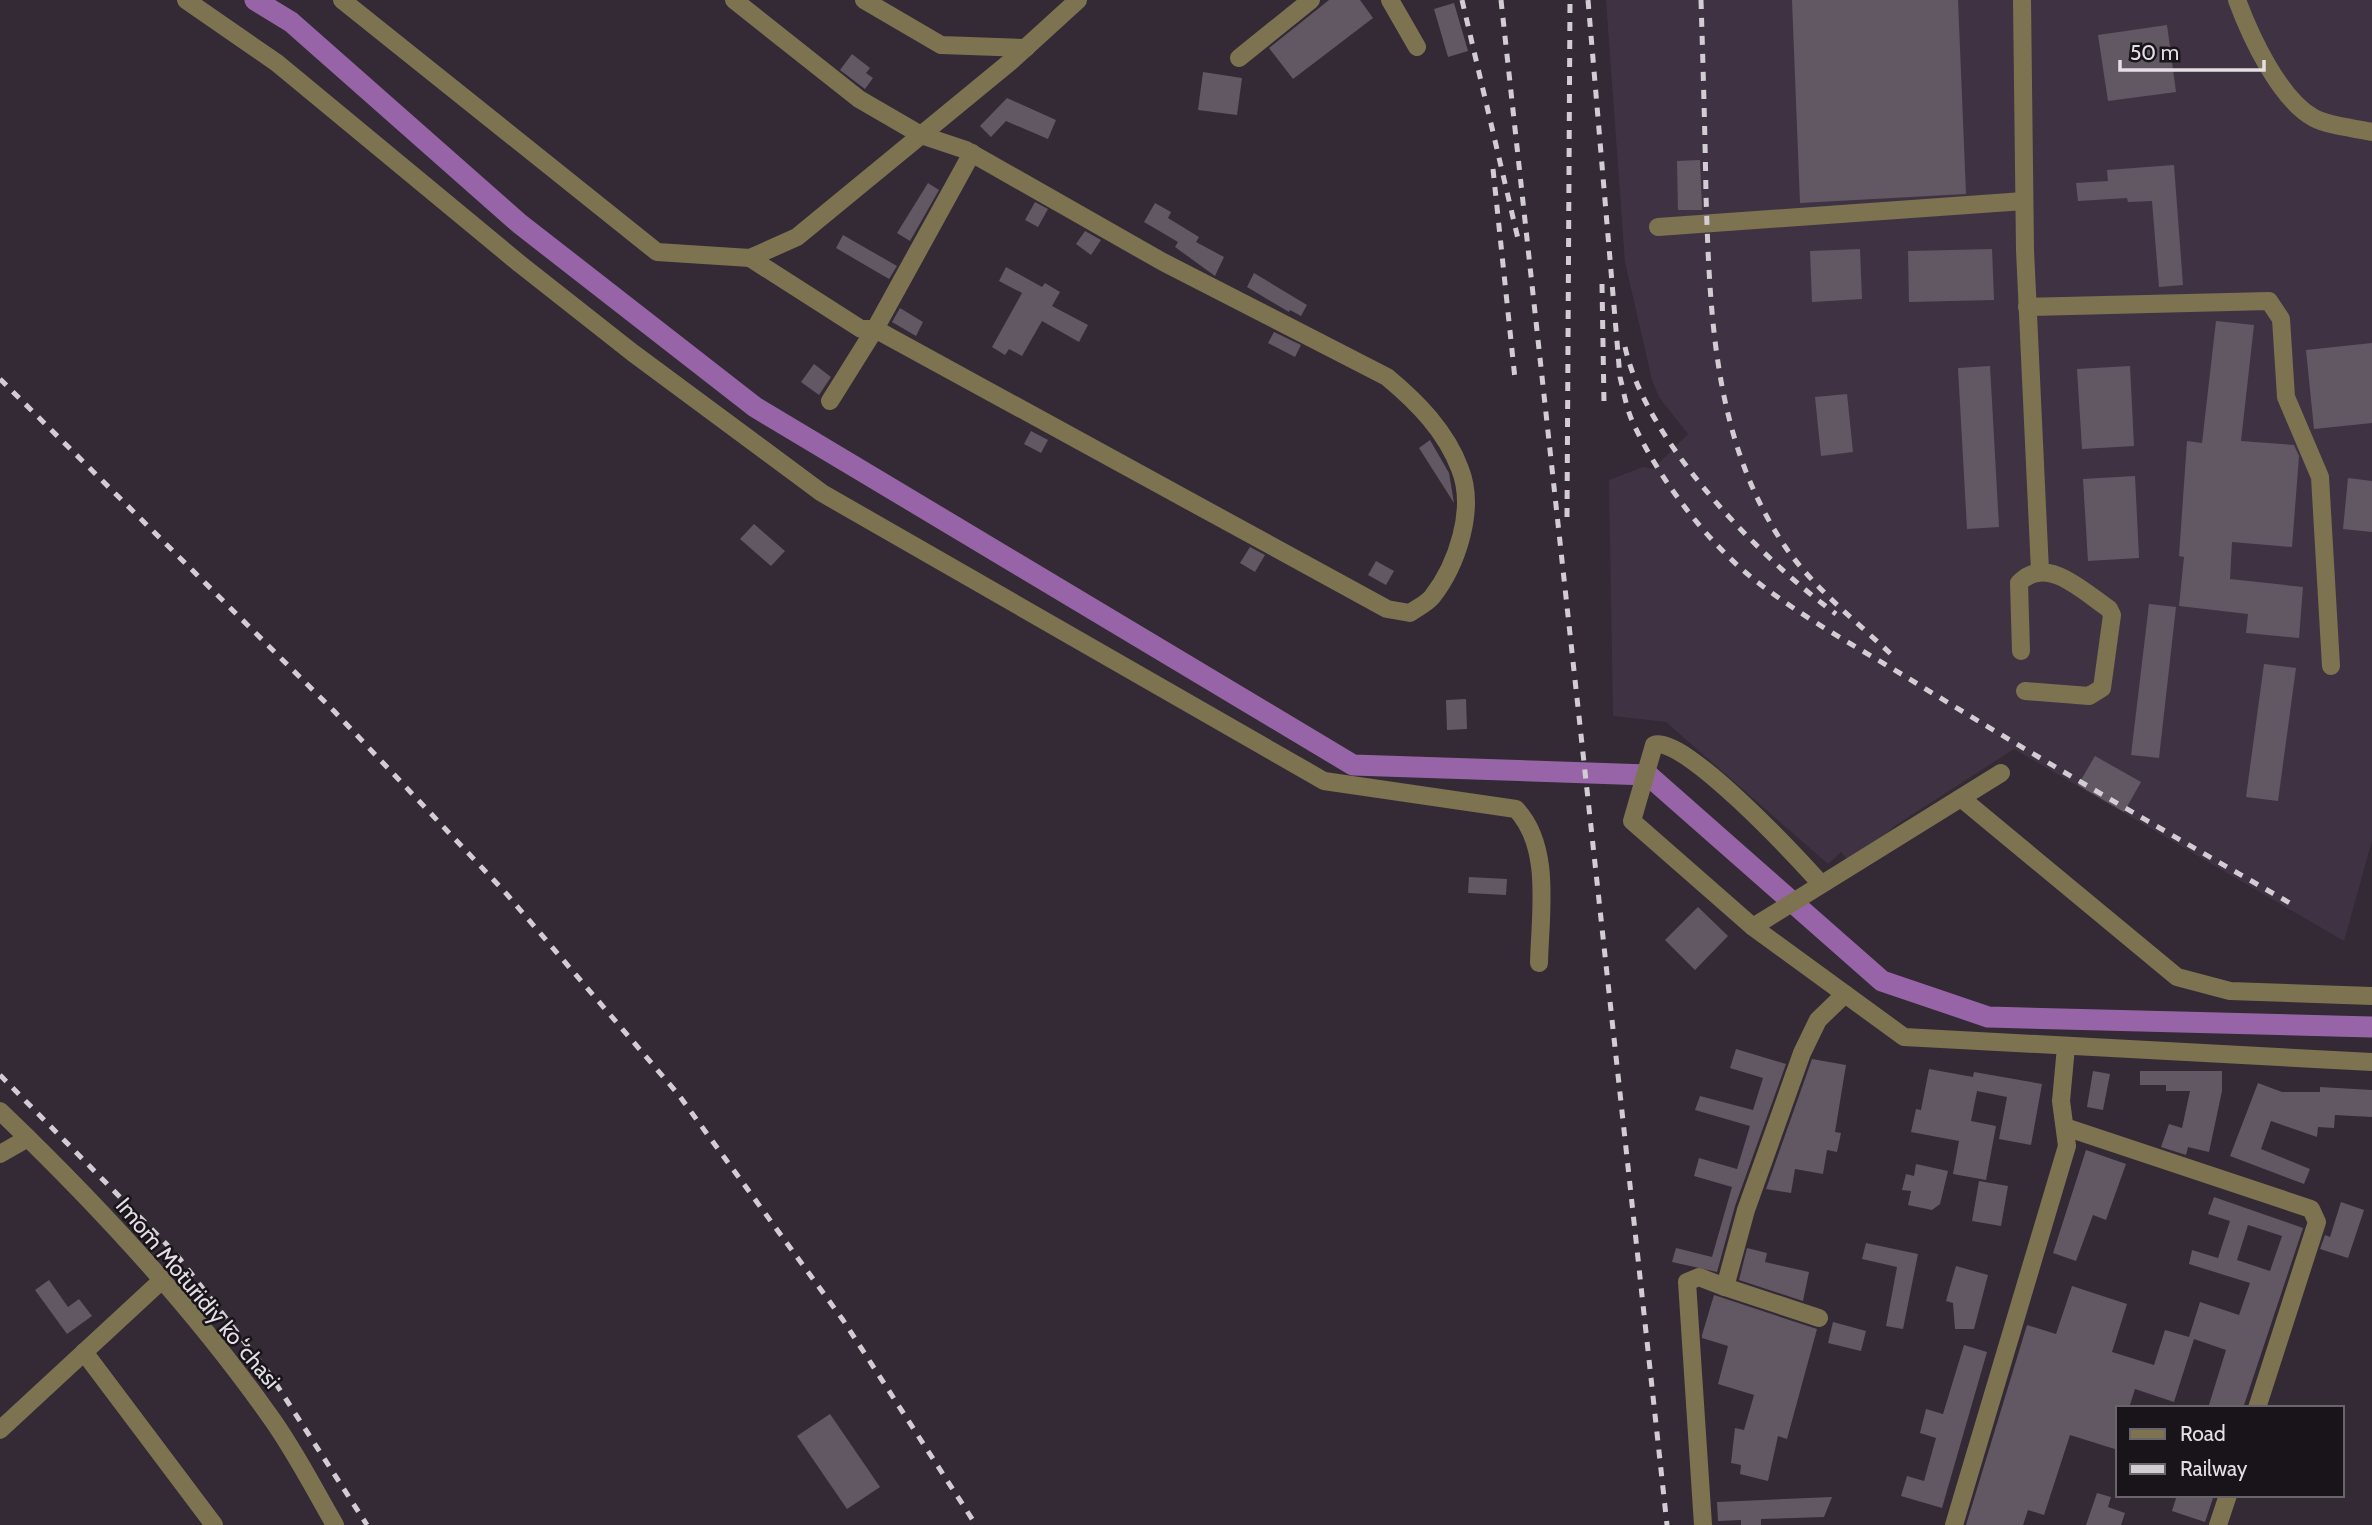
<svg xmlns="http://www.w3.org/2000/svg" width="2372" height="1525" font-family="Cabin,sans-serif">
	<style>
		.built { fill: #3f3343 }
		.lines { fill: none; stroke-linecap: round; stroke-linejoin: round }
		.canal { stroke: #9765a7; stroke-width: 21 }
		.building { fill: #615864; fill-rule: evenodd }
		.minor { stroke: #7d7351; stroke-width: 18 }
		.rail { stroke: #d2ccd3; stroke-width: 5; stroke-dasharray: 9 9; stroke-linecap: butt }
		.labels { text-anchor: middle; stroke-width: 5; stroke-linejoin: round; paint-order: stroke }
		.street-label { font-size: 23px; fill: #e4dee5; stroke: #181419 }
	</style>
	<rect width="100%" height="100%" fill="#332a35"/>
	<polygon class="built" points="1606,0 2372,0 2372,841 2344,941 2014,749 1896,825 1851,864 1841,852 1828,864 1666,722 1613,716 1609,480 1643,467 1653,469 1688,434 1659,397 1652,380 1625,262"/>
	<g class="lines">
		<polyline class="canal" points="255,0 291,22 520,224 755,407 1353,765 1648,775 1882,981 1988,1017 2372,1027"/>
	</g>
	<g class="building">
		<polygon points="1329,0 1360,0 1373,18 1293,79 1269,48"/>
		<polygon points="1792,0 1958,0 1966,194 1800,203"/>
		<polygon points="1454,3 1468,51 1448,57 1434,9"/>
		<polygon points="2167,25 2176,92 2108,101 2098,35"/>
		<polygon points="852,54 870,68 866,73 873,78 865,89 840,70"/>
		<polygon points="1203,72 1242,78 1237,115 1198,110"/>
		<polygon points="1007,98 1056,120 1048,139 1006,121 991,137 980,126"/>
		<polygon points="1700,160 1702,210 1678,210 1677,161"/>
		<polygon points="2174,165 2183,285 2159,287 2152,201 2128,202 2127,198 2078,201 2076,183 2108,181 2107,170"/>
		<polygon points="928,183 939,190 910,241 897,233"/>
		<polygon points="1035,202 1048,209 1038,227 1025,220"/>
		<polygon points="1155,203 1171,212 1168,218 1199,237 1196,242 1224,257 1215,276 1175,247 1178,242 1144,222"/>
		<polygon points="1085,231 1101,240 1091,255 1076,244"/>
		<polygon points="843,235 897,266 889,279 836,248"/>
		<polygon points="1860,249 1862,299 1812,302 1810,251"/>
		<polygon points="1992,249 1994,300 1909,302 1908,251"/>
		<polygon points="1006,267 1042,287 1045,283 1060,292 1052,306 1088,325 1079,342 1042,321 1022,356 1009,349 1005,355 992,347 1022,293 999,281"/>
		<polygon points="1254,273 1307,305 1301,316 1290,310 1289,312 1247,287"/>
		<polygon points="900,308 923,322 916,336 892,322"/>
		<polygon points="2216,321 2254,325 2241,441 2294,445 2299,456 2292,547 2232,542 2230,579 2303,587 2299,638 2246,633 2248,614 2179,606 2184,557 2179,556 2187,441 2202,443"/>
		<polygon points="1274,332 1301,345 1295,357 1268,343"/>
		<polygon points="2372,343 2372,423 2314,429 2306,350"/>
		<polygon points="814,364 831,377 819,395 801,382"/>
		<polygon points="1990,366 1999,527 1967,529 1958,368"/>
		<polygon points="2130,366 2134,446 2082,449 2077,369"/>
		<polygon points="1847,394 1853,452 1821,456 1815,397"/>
		<polygon points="1031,431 1048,440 1041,453 1024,444"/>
		<polygon points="1430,440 1449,473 1454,503 1419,448"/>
		<polygon points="2135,476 2139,558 2088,561 2083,479"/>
		<polygon points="2348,478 2372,481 2372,532 2343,529"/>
		<polygon points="754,524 785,551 771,566 740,539"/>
		<polygon points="1250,547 1265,555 1255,572 1240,563"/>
		<polygon points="1376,561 1394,571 1386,585 1368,575"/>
		<polygon points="2149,604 2176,607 2159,758 2131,755"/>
		<polygon points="2264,664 2296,668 2278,801 2246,797"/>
		<polygon points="1466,699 1467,729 1447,730 1446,700"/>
		<polygon points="2095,756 2141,782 2124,812 2078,785"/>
		<polygon points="1469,877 1507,879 1506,895 1468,893"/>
		<polygon points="1698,907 1728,936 1695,970 1665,940"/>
		<polygon points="1736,1049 1786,1064 1735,1206 1717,1272 1672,1262 1676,1248 1712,1257 1732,1187 1694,1176 1699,1158 1737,1169 1750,1126 1695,1110 1700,1096 1753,1110 1763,1078 1730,1068"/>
		<polygon points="1812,1059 1846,1065 1835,1132 1841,1133 1837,1152 1827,1150 1823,1174 1795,1169 1791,1193 1766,1189"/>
		<polygon points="1929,1069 1973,1077 1974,1072 2042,1084 2031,1145 1999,1139 2007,1097 1977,1091 1971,1121 1996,1126 1986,1180 1953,1174 1959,1141 1911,1132 1916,1109 1921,1110"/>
		<polygon points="2093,1071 2110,1074 2103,1110 2087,1107"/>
		<polygon points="2140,1071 2222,1071 2222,1091 2209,1152 2188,1147 2186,1155 2161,1147 2169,1124 2182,1128 2190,1091 2166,1091 2166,1085 2140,1085"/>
		<polygon points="2258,1083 2282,1092 2320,1092 2320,1087 2372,1090 2372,1117 2335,1115 2334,1128 2318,1127 2317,1137 2271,1121 2261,1149 2310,1169 2304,1184 2230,1156"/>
		<polygon points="2086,1150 2126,1164 2106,1220 2093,1215 2076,1261 2053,1253"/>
		<polygon points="1916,1164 1948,1171 1940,1204 1932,1210 1908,1205 1911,1191 1902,1190 1906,1174 1914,1176"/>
		<polygon points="1979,1181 2008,1186 2001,1226 1972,1221"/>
		<path d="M2214 1197 2303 1228 2243 1408H2208L2226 1350 2194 1339 2174 1402 2135 1389 2129 1408H2118V1450L2070 1435 2044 1515 2028 1510 2023 1525H1966L2027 1325 2056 1334 2072 1286 2127 1304 2112 1352 2154 1365 2165 1330 2189 1337 2200 1302 2239 1315 2250 1283 2189 1264 2192 1250 2218 1258 2230 1221 2208 1214ZM2248 1225 2282 1236 2270 1271 2237 1260Z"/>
		<polygon points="2341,1202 2364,1210 2348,1258 2320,1249 2325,1235 2330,1237"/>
		<polygon points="1866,1243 1918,1254 1903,1329 1886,1326 1897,1267 1862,1259"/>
		<polygon points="1747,1248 1767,1253 1765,1262 1809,1272 1803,1301 1739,1280"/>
		<polygon points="1956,1266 1988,1275 1974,1329 1955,1329 1953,1303 1946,1301"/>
		<polygon points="49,1280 68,1307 79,1299 92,1316 67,1334 35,1290"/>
		<polygon points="1714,1295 1817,1329 1787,1439 1778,1436 1768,1481 1740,1474 1741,1465 1731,1463 1735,1428 1744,1430 1754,1395 1718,1384 1728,1346 1702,1338 1702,1335"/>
		<polygon points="1833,1322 1866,1331 1861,1351 1828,1343"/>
		<polygon points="1964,1345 1987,1352 1942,1508 1901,1496 1907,1476 1924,1481 1936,1438 1920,1433 1926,1409 1943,1414"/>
		<polygon points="830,1414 880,1487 847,1509 797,1436"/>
		<polygon points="2097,1493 2111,1497 2108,1507 2125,1513 2121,1525 2086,1525"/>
		<polygon points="2177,1495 2214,1495 2205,1522 2172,1511"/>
		<polygon points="1832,1497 1824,1517 1761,1519 1761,1525 1741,1525 1741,1520 1718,1521 1717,1502"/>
	</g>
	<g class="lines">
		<g class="minor">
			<path d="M186 0 277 63 520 264 633 353 822 493 1324 781 1516 809C1552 847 1540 914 1539 963"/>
			<polyline points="342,0 657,252 750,258 797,237 1010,62 1078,0"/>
			<path d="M734 0 859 99 921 135 966 150 1163 262 1387 377C1417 402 1446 431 1460 469 1476 509 1457 565 1432 597 1426 604 1417 608 1410 613L1387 609 875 329H861L750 258"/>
			<polyline points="864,0 941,45 1026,48"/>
			<polyline points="1390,0 1417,47"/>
			<polyline points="2022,0 2025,250 2040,571"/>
			<path d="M2237 0C2250 35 2279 99 2314 118 2329 126 2354 128 2372 132"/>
			<polyline points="1239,58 1311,0"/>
			<polyline points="1658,227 2024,201"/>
			<polyline points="2027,307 2269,301 2281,319 2286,397 2320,477 2331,666"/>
			<polyline points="830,401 875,329 972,153"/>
			<path d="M2021 651 2019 583C2046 554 2084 592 2109 609L2112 615 2102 688 2089 696 2025 691"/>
			<polyline points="1961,798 2177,977 2230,991 2372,996"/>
			<path d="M1821 884C1800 860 1682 733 1654 745L1632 821 1753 927 1904 1037 2372 1062"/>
			<polyline points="1753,927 2001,773"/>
			<path d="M0 1111C94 1201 194 1309 269 1415 294 1449 314 1489 335 1525"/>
			<polyline points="2065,1127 2311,1209 2317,1222 2257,1408"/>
			<polyline points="0,1154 28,1138"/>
			<polyline points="1725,1287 1819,1318"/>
			<polyline points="84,1352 214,1525"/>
			<polyline points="0,1430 161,1281"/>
			<polyline points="1703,1525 1687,1282 1699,1277 1725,1287 1746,1210 1802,1053 1818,1020 1845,994"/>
			<polyline points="1954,1525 2067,1146 2061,1101 2066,1047"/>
			<polyline points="2218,1525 2228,1495"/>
		</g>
		<g class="rail">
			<polyline points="1462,0 1519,243"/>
			<polyline points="1501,0 1667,1525"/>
			<path d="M1588 0 1620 377C1624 393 1627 412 1635 427 1661 481 1705 539 1751 577 1802 618 1861 649 1916 683 2041 760 2168 833 2295 906"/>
			<path d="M1701 0C1703 65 1705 131 1706 196 1710 316 1714 438 1782 542 1811 586 1855 620 1893 656"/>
			<polyline points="1493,169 1515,379"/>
			<polyline points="1602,284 1604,403"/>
			<path d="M1625 347C1646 442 1759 557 1836 614"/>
			<polyline points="0,379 334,711 504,891 678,1094 843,1320 976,1525"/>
			<polyline points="1567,517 1570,0"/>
			<polyline points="0,1075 176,1254 271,1376 367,1525"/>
		</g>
	</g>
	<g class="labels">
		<g class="street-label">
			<text transform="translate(198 1293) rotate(50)" y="8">Imom Moturidiy koʻchasi</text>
		</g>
	</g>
	<rect x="2116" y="1406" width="228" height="91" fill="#181419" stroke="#6a656b" stroke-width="2"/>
	<rect x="2130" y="1429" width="35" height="10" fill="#7d7351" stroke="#6a656b" stroke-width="2"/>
	<text x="2180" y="1441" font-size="21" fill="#e4dee5">Road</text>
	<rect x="2130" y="1464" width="35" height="10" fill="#d2ccd3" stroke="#6a656b" stroke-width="2"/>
	<text x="2180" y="1476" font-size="21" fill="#e4dee5">Railway</text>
	<path d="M2120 60v10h144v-10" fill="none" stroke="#e4dee5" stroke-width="3.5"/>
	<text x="2130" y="60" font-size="21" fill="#e4dee5" stroke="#181419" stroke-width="5" paint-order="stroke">50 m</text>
</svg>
